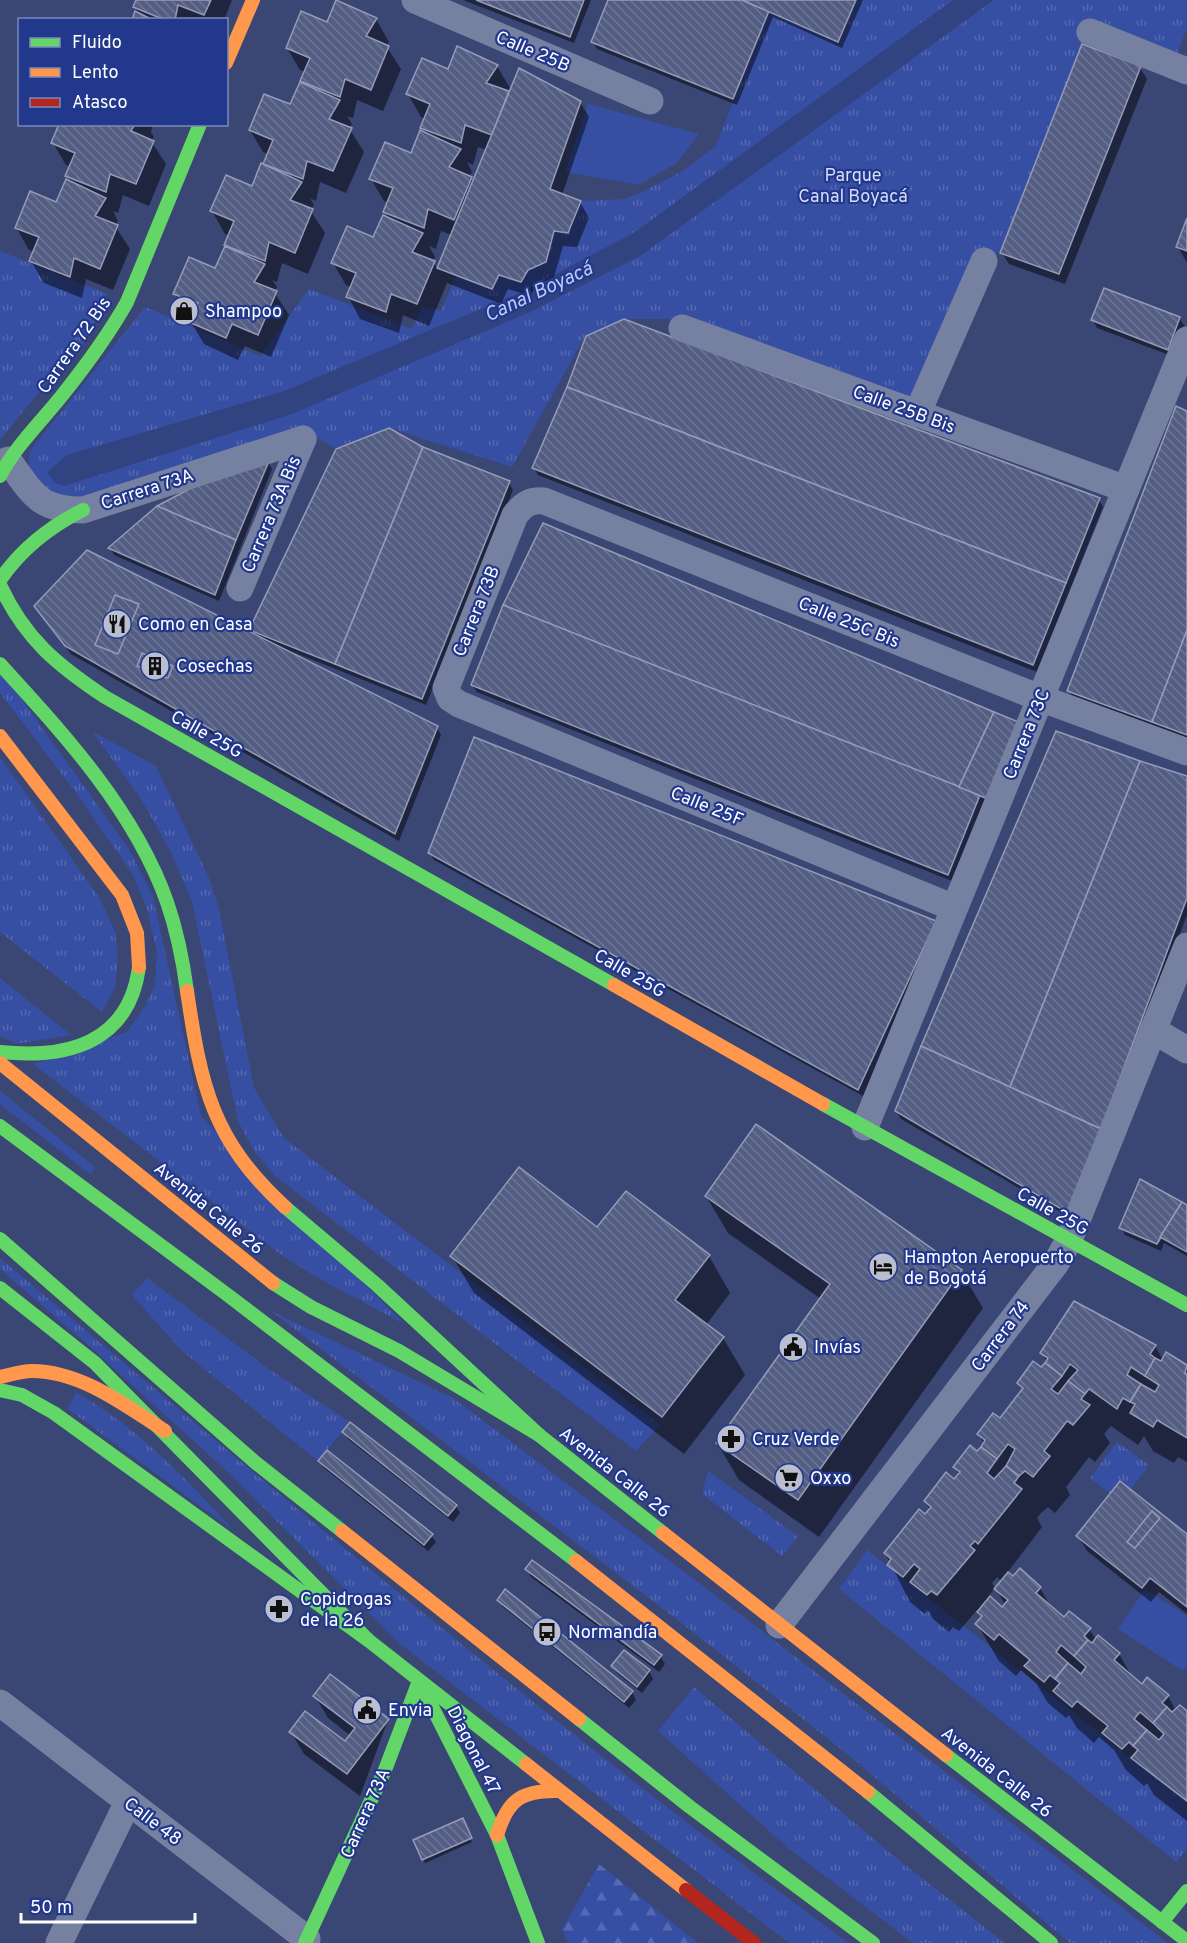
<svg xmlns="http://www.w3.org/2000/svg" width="1187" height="1943" font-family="Overpass,sans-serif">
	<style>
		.grass { fill: url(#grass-tufts) }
		.forest { fill: url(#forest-firs) }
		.garden { fill: #374fa3 }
		.water { fill: #324381 }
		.shadow { fill: #0007; fill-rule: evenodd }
		.building { fill: url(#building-back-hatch); stroke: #969cb7; stroke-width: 1.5 }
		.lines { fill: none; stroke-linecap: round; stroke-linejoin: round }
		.street { stroke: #7680a1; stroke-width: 27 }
		.fast { stroke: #63d668; stroke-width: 14 }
		.slow { stroke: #ff974d; stroke-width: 14 }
		.jam { stroke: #b3261e; stroke-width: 14 }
		.labels { text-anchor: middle; stroke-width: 4.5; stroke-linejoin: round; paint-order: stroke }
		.street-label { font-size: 18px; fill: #fff; stroke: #22388d }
		.park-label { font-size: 18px; fill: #d5ddf9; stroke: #22388d }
		.poi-label { font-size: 18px; fill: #fff; stroke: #22388d; text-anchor: start }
		.water-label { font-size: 20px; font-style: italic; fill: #bcc9f3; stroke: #22388d }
	</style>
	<defs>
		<pattern id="grass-tufts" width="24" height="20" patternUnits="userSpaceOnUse" patternTransform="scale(1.5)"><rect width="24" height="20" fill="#374fa3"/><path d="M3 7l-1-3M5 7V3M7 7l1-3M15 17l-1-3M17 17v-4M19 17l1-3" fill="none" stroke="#5569b1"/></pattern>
		<pattern id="forest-firs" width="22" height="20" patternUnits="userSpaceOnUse" patternTransform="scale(1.5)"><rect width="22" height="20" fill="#374fa3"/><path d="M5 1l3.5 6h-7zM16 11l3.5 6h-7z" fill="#5569b1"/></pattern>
		<pattern id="building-back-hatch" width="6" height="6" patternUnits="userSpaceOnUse" patternTransform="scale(1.5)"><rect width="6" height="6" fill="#545e83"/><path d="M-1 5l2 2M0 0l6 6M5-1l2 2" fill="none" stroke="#6e7696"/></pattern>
	</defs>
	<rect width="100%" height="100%" fill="#3a4674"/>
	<g class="grass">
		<polygon points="856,0 1187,0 1187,28 1177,53 1095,20 1082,44 1000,253 977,256 914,401 685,319 624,319 585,336 512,467 389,428 336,449 303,429 82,498 52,501 28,468 30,451 145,307 260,356 309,289 412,329 422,306 441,311 456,276 492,289 499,275 528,270 546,262 554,231 568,232 581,201 624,199 640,193 681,172 716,146 769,11 838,41"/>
		<polygon points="0,251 107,294 83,345 48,381 0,440"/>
		<polygon points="0,669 129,849 153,897 201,1116 404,1324 318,1278 280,1254 33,1064 127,1032 144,1008 155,984 157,953 147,908 132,873 74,790 0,693"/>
		<polygon points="92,731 156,766 209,878 219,909 254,1088 284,1138 660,1425 636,1451 275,1176 254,1151 238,1121 192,902 171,852 141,799"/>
		<polygon points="0,757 99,897 115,931 118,959 115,988 102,1012 0,932"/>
		<polygon points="0,978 71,1035 16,1044 0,1036"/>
		<polygon points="0,1091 96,1168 90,1174 0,1104"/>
		<path d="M0 1258C278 1493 554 1730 849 1943H789L399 1643 230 1474 86 1343 0 1269Z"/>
		<polygon points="147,1278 270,1370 350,1422 318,1461 181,1350 132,1295"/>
		<polygon points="271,1311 453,1398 711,1592 1168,1943 1070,1943 851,1757 674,1617"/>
		<path d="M76 1392C139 1429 184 1476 233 1530L68 1409Z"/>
		<polygon points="1117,1442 1149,1465 1131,1489 1120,1481 1110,1493 1090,1478"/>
		<polygon points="708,1471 798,1536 782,1556 702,1494"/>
		<polygon points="867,1550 1187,1802 1187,1849 1176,1862 839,1589"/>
		<polygon points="694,1687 895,1857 1005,1943 913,1943 788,1848 658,1731"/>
	</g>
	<polygon class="forest" points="599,1864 698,1943 568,1943 562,1929"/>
	<g class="garden">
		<polygon points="588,104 699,134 678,162 639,185 565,172"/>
		<polygon points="1145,1589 1187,1616 1187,1665 1183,1671 1118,1629"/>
	</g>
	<polygon class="water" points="953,0 994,0 640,256 530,312 292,414 64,486 55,483 47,472 67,455 284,391 524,291 635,232"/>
	<g class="shadow">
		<polygon points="138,0 232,0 224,20 134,20 139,15 135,7"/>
		<polygon points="463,0 591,0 574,43"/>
		<polygon points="610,0 863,0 842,48 773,17 737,105 597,49 593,42"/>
		<polygon points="376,19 389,42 386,46 401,69 383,111 357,100 353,118 347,116 352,124 349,128 364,152 346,193 320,182 316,201 310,198 314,205 310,210 325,233 308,274 282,263 277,282 272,280 277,287 274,292 289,315 271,357 245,346 238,360 204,344 191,322 193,318 188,316 175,294 216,270 230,236 225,234 212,211 253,188 264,164 268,154 263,152 250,130 291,106 305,72 300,70 287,48 328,24"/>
		<path d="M497 66 511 90 580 102 589 117 562 195 580 202 589 218 577 247 563 246 554 277 537 285 530 296 508 289 501 304 447 283 429 326 403 315 399 333 360 319 348 296 351 287 346 285 333 263 374 239 389 219 385 212 389 203 384 201 371 179 412 155 426 135 422 128 426 119 421 117 408 94 449 71ZM478 147 487 150 474 182 469 177 472 172 467 162 473 165ZM441 231 452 235 438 269 432 261 435 257 429 246 436 249Z"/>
		<polygon points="1140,68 1147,79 1065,284 1009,264 1002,253"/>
		<polygon points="60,124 153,124 151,132 154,137 151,141 166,164 149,206 123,195 118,213 113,211 118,221 115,226 130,249 113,290 86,279 82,298 44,283 31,261 34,252 29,250 16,227 57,204 71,183 67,176 71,167 66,165 53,143"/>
		<polygon points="1187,222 1187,263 1178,247"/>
		<polygon points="1179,318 1184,325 1172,356 1097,328 1093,320"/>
		<polygon points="587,337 1099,500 1103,507 1037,672 538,475 534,468"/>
		<polygon points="1187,412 1187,741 1073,698 1069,691"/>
		<polygon points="422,448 509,483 513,490 426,705 293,652 292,654 437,727 441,735 399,841 71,654 40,614 254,635 251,630"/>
		<polygon points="268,462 272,469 219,601 114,555 110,548"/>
		<path d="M472 685 994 713 1001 820 952 881 477 692ZM978 793 988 797 987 800 978 796Z"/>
		<polygon points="1057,733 1187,777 1187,915 1072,1219 901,1119 896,1111"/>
		<polygon points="429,853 940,929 863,1096 434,860"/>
		<polygon points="706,1196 961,1271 983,1308 819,1537 739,1480 717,1443 821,1299 728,1233"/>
		<polygon points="1187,1207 1187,1256 1164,1243 1161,1251 1125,1235 1121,1228"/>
		<polygon points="597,1229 709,1256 730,1293 706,1325 723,1338 745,1375 684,1454 474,1293 452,1256"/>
		<path d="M1155 1346 1163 1360 1166 1354 1187 1366V1462L1178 1457 1174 1463 1153 1451 1144 1436 1138 1445 1111 1426 1104 1434 1110 1443 1095 1462 1089 1457 1066 1487 1070 1495 1055 1513 1048 1507 1040 1514 1037 1518 1042 1527 1007 1573 1013 1578 1040 1588 1052 1609 1064 1619 1089 1629 1096 1640 1119 1654 1132 1677 1142 1686 1168 1696 1176 1711 1187 1713V1821L1154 1795 1147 1783 1144 1786 1126 1770 1114 1750 1099 1737 1094 1743 1077 1728 1069 1715 1066 1718 1048 1703 1036 1683 1021 1670 1016 1676 999 1661 977 1624 982 1618 977 1610 959 1631 953 1627 949 1632 933 1619 928 1610 925 1614 910 1602 885 1553 930 1510 925 1501 959 1475 955 1467 978 1454 984 1444 979 1434 1000 1420 1023 1391 1019 1383 1041 1369 1047 1362 1042 1353ZM997 1577 1002 1582 996 1589 1006 1606 1003 1609 988 1597 995 1588 992 1583Z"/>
		<polygon points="344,1432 456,1506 460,1513 453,1522 348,1439"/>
		<polygon points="320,1461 431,1535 436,1542 428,1551 324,1468"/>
		<polygon points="1078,1536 1187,1536 1187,1614 1159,1592 1151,1602 1087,1551"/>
		<polygon points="527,1569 660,1656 665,1664 659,1672 531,1577"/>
		<polygon points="498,1600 632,1692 636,1700 629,1708 503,1607"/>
		<polygon points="613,1666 649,1671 653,1679 642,1693 617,1673"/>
		<polygon points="315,1696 388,1720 360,1796 304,1754 291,1732 345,1743 351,1736 328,1718"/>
		<polygon points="464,1823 472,1842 425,1863 415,1841"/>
	</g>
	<g class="building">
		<polygon points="136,0 211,0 204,15 178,5 175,20 165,20 133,7"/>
		<polygon points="336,0 377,18 366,36 389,46 371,90 345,79 340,97 300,81 310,58 286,48 301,11 327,22"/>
		<polygon points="476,0 584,0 570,37"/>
		<polygon points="608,0 742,0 769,11 733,99 591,42"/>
		<polygon points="742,0 856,0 838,42"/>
		<polygon points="135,11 153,20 132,20"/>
		<polygon points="1082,44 1141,66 1059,274 1000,253"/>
		<polygon points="457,46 498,65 486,83 509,91 492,135 465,125 461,143 420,128 430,104 406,94 422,58 448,69"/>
		<polygon points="519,68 581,101 550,189 581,201 568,233 554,231 546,262 528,270 521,282 499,275 492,289 437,268"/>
		<polygon points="300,82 340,100 329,119 352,128 333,171 307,161 303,179 263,164 273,140 249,130 264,94 290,104"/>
		<polygon points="59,124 135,124 131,131 154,141 136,184 110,174 106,192 65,176 75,153 51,143"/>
		<polygon points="420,130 461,149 449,167 472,177 454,220 428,209 424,228 383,212 393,188 369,179 385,142 411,153"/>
		<polygon points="261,163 302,182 290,200 313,209 295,253 269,242 265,261 224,245 234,221 210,211 226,175 252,186"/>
		<polygon points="66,179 106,198 95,216 118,225 100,269 74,258 70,277 29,261 39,237 15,228 30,191 56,202"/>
		<polygon points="383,215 423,233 412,252 435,261 417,304 391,294 386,312 346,297 356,273 331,263 347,226 373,237"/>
		<polygon points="1187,218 1187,251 1176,247"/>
		<polygon points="225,246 265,264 254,282 277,291 258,335 232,324 226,338 189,322 198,303 173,294 189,257 215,268"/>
		<polygon points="1104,288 1180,317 1168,350 1091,320"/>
		<polygon points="624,319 1100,498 1066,583 567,387 586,336"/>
		<polygon points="567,387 1066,583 1033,665 532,468"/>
		<polygon points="1176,406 1187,411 1187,630 1152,722 1067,691"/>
		<polygon points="389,428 423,447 335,664 249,630 336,449"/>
		<polygon points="423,447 510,481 422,699 335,664"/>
		<polygon points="269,461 236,540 157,506 197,485"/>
		<polygon points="157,506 236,540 215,595 108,548"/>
		<polygon points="543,523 994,712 959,787 503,605"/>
		<polygon points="87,550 438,726 395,834 65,646 34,606"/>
		<polygon points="115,595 139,604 118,654 95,645"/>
		<polygon points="503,605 980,795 948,875 471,685"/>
		<polygon points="1187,630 1187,735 1152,722"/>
		<polygon points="142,653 173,666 168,678 137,666"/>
		<polygon points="994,712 1021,723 988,799 959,787"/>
		<polygon points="1056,731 1140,761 1010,1087 921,1046"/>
		<polygon points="474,737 936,921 858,1090 428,853"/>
		<polygon points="1140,761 1187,776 1187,898 1101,1129 1010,1087"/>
		<polygon points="921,1046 1101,1129 1068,1213 895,1111"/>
		<polygon points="756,1124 962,1270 798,1500 716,1443 830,1284 705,1196"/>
		<polygon points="519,1167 597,1227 626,1191 710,1255 675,1300 724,1337 662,1417 450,1256"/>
		<polygon points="1140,1179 1182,1202 1157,1244 1119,1228"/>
		<polygon points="1182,1202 1187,1205 1187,1252 1160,1237"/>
		<polygon points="1074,1301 1156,1345 1150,1354 1155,1358 1145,1376 1131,1367 1127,1375 1141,1384 1130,1402 1123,1398 1117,1409 1089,1389 1085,1394 1068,1381 1078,1370 1070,1364 1062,1376 1045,1363 1048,1358 1040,1353"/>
		<polygon points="1166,1352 1187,1365 1185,1373 1187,1374 1187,1438 1157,1420 1153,1427 1130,1413 1135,1404 1130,1402 1141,1384 1155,1392 1159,1385 1145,1376 1155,1358 1161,1361"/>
		<polygon points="1033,1361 1041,1367 1045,1363 1062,1376 1051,1389 1058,1394 1068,1381 1085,1394 1081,1399 1090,1405 1073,1425 1067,1421 1044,1451 1050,1456 1033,1477 1025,1471 1019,1476 1006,1466 1015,1449 1008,1444 997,1459 981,1447 985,1440 977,1434 993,1413 1000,1418 1023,1388 1017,1383"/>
		<polygon points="350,1422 457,1505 448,1516 342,1432"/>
		<polygon points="970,1445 977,1451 981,1447 997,1459 987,1473 994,1479 1006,1466 1019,1476 1014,1483 1022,1489 978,1544 975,1541 970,1546 975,1550 937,1595 931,1591 927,1595 910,1582 920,1569 914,1564 903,1577 887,1565 891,1559 884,1553 919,1509 925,1514 931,1507 924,1501 946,1472 954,1479 960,1472 953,1467"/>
		<polygon points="327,1450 433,1534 424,1545 318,1461"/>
		<polygon points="1120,1481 1187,1534 1187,1607 1150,1578 1142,1588 1076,1536"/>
		<polygon points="1152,1511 1160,1518 1135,1548 1127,1542"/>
		<polygon points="532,1560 662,1655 654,1665 525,1569"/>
		<polygon points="1020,1568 1041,1587 1036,1593 1064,1617 1069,1611 1091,1628 1084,1636 1088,1640 1074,1656 1061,1645 1056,1652 1068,1663 1055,1679 1050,1675 1044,1682 1024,1666 1030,1660 999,1634 994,1640 975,1624 982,1616 977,1612 990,1596 1002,1607 1008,1600 994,1589 1008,1572 1013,1576"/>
		<polygon points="505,1589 633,1691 624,1702 497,1600"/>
		<polygon points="1098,1635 1120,1653 1114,1660 1142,1684 1147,1677 1169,1695 1162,1703 1167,1707 1153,1723 1140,1712 1134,1719 1147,1730 1133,1746 1129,1742 1122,1749 1102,1733 1108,1726 1077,1701 1072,1707 1053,1691 1060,1683 1055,1679 1068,1663 1081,1674 1086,1667 1074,1656 1088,1640 1092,1643"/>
		<polygon points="624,1650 650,1670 637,1687 611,1666"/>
		<polygon points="330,1674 389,1719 347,1774 289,1732 305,1711 345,1741 355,1728 313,1696"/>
		<polygon points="1180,1705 1187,1711 1187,1801 1131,1758 1138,1750 1133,1746 1147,1730 1159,1740 1164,1734 1153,1723 1167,1707 1172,1712"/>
		<polygon points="463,1818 472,1838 422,1860 413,1840"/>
	</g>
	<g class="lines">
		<g class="street">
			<polyline points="415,0 650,101"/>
			<polyline points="1090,32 1187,71"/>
			<polyline points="682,328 1126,489"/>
			<polyline points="917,414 984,261"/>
			<path d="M8 460C33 494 38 510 83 510L303 439"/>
			<polyline points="240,588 303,439"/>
			<path d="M954 908 459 704 450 698 446 688 515 515C524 504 530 500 544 501L1040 698 1187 752"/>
			<polyline points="1153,1030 1187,1050"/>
			<polyline points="865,1127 1187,340"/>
			<polyline points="779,1625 1056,1263 1069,1240 1187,946"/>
			<polyline points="0,1703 307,1939"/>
			<polyline points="59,1943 128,1802"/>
		</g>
		<g class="fast">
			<path d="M0 476C16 445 43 420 64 393 87 364 109 334 127 302L200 124"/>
			<path d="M0 580C22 548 49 527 83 510"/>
			<path d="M0 585C25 639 57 665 105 697L614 985"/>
			<path d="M0 664C64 734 135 811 167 902 177 931 183 961 187 991"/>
			<path d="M0 1052C67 1059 129 1043 139 967"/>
			<polyline points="823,1104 1187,1305"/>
			<polyline points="0,1126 225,1293 576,1561"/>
			<polyline points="285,1207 377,1285 539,1435"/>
			<polyline points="0,1239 256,1463 342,1531"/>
			<polyline points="273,1283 311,1307 399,1351 539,1435 663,1533"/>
			<polyline points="0,1288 95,1363 368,1640 526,1764"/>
			<polyline points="0,1390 22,1395 54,1413 368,1640"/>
			<polyline points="419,1681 497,1835 538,1943"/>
			<polyline points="579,1719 690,1807 873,1943"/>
			<polyline points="946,1755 1187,1941"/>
			<polyline points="868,1792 1051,1943"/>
			<polyline points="1162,1922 1187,1891"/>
			<polyline points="305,1943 385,1770 419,1681"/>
		</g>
		<g class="slow">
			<polyline points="226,63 253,0"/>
			<polyline points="0,736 122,895 137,933 139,967"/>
			<polyline points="614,985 823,1104"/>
			<path d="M187 991C201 1086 212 1140 285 1207"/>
			<polyline points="0,1063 273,1283"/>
			<path d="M0 1377C10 1375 21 1371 32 1371 81 1371 126 1406 165 1431"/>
			<polyline points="342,1531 579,1719"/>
			<polyline points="663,1533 946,1755"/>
			<polyline points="576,1561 868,1792"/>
			<polyline points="526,1764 686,1890"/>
			<path d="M497 1835C508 1799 522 1790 559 1791"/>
		</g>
		<polyline class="jam" points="686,1890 754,1943"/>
	</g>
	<defs>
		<g id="shop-disc" transform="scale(1.5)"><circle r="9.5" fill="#babece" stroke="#22388d"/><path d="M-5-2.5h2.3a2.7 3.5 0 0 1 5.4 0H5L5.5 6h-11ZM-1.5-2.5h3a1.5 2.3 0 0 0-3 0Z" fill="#111"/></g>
		<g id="restaurant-disc" transform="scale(1.5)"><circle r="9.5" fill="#babece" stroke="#22388d"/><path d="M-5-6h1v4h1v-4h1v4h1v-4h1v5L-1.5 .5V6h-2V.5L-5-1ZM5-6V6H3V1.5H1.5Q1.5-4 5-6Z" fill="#111"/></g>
		<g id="building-disc" transform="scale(1.5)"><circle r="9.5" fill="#babece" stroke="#22388d"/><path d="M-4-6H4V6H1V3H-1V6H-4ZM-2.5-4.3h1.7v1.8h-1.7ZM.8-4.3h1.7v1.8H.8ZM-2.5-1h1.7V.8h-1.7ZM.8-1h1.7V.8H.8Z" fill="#111"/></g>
		<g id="hotel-disc" transform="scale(1.5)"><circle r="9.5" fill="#babece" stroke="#22388d"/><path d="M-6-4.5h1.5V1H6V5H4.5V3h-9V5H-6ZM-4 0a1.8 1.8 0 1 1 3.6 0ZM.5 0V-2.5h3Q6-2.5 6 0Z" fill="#111"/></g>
		<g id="civic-disc" transform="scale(1.5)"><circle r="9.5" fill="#babece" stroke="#22388d"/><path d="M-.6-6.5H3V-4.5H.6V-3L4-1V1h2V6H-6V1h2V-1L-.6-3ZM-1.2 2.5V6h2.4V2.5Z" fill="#111"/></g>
		<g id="pharmacy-disc" transform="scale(1.5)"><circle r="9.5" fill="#babece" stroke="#22388d"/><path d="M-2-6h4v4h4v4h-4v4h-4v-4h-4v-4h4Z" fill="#111"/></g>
		<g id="supermarket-disc" transform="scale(1.5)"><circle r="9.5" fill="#babece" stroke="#22388d"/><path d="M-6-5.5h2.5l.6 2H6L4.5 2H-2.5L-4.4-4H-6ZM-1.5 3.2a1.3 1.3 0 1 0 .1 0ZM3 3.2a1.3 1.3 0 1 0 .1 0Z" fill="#111"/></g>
		<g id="bus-disc" transform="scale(1.5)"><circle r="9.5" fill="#babece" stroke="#22388d"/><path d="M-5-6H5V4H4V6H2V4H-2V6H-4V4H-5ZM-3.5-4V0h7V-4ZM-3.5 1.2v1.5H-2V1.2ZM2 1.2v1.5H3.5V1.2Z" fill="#111"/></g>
	</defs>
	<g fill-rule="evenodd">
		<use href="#shop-disc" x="184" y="311"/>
		<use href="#restaurant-disc" x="117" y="624"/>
		<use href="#building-disc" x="155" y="666"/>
		<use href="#hotel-disc" x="883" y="1267"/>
		<use href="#civic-disc" x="793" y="1347"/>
		<use href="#pharmacy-disc" x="731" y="1439"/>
		<use href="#supermarket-disc" x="789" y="1478"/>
		<use href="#pharmacy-disc" x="279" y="1609"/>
		<use href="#bus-disc" x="547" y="1632"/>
		<use href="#civic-disc" x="367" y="1710"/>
	</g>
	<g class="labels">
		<g class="street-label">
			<text transform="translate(533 51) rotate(23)" y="6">Calle 25B</text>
			<text transform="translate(74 345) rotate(-55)" y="6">Carrera 72 Bis</text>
			<text transform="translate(904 409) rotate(20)" y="6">Calle 25B Bis</text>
			<text transform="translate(147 489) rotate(-18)" y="6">Carrera 73A</text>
			<text transform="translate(271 514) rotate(-67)" y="6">Carrera 73A Bis</text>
			<text transform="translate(476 611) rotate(-68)" y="6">Carrera 73B</text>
			<text transform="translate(849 622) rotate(22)" y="6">Calle 25C Bis</text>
			<text transform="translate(207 734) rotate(29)" y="6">Calle 25G</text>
			<text transform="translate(1026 734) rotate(-68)" y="6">Carrera 73C</text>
			<text transform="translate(707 806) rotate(22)" y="6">Calle 25F</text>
			<text transform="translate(630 973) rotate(30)" y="6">Calle 25G</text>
			<text transform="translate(209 1208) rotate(39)" y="6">Avenida Calle 26</text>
			<text transform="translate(1053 1211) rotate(29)" y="6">Calle 25G</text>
			<text transform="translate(1000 1336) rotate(-53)" y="6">Carrera 74</text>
			<text transform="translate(615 1472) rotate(38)" y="6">Avenida Calle 26</text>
			<text transform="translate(474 1750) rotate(63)" y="6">Diagonal 47</text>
			<text transform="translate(997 1772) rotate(38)" y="6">Avenida Calle 26</text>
			<text transform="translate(365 1813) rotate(-66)" y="6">Carrera 73A</text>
			<text transform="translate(153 1821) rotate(37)" y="6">Calle 48</text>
		</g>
		<g class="park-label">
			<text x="853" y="181">Parque<tspan x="853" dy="21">Canal Boyacá</tspan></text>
		</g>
		<g class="poi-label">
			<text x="205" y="317">Shampoo</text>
			<text x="138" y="630">Como en Casa</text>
			<text x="176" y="672">Cosechas</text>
			<text x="904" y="1263">Hampton Aeropuerto<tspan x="904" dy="21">de Bogotá</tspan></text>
			<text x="814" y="1353">Invías</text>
			<text x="752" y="1445">Cruz Verde</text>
			<text x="810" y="1484">Oxxo</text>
			<text x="300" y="1605">Copidrogas<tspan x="300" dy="21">de la 26</tspan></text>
			<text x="568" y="1638">Normandía</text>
			<text x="388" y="1716">Envia</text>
		</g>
		<g class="water-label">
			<text transform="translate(538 291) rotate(-25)" y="7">Canal Boyacá</text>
		</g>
	</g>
	<rect x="18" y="18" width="210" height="108" fill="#22388d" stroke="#7a88bb" stroke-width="1.5"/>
	<rect x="30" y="38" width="30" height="9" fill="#63d668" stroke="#7a88bb" stroke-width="1.5"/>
	<text x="72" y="48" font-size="18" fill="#ffffff">Fluido</text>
	<rect x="30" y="68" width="30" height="9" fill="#ff974d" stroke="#7a88bb" stroke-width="1.5"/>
	<text x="72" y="78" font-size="18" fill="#ffffff">Lento</text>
	<rect x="30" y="98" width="30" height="9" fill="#b3261e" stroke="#7a88bb" stroke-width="1.5"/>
	<text x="72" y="108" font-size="18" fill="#ffffff">Atasco</text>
	<path d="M21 1913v9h174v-9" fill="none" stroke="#ffffff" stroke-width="3"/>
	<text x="30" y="1913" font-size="18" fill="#ffffff" stroke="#22388d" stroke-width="4.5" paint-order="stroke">50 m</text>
</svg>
